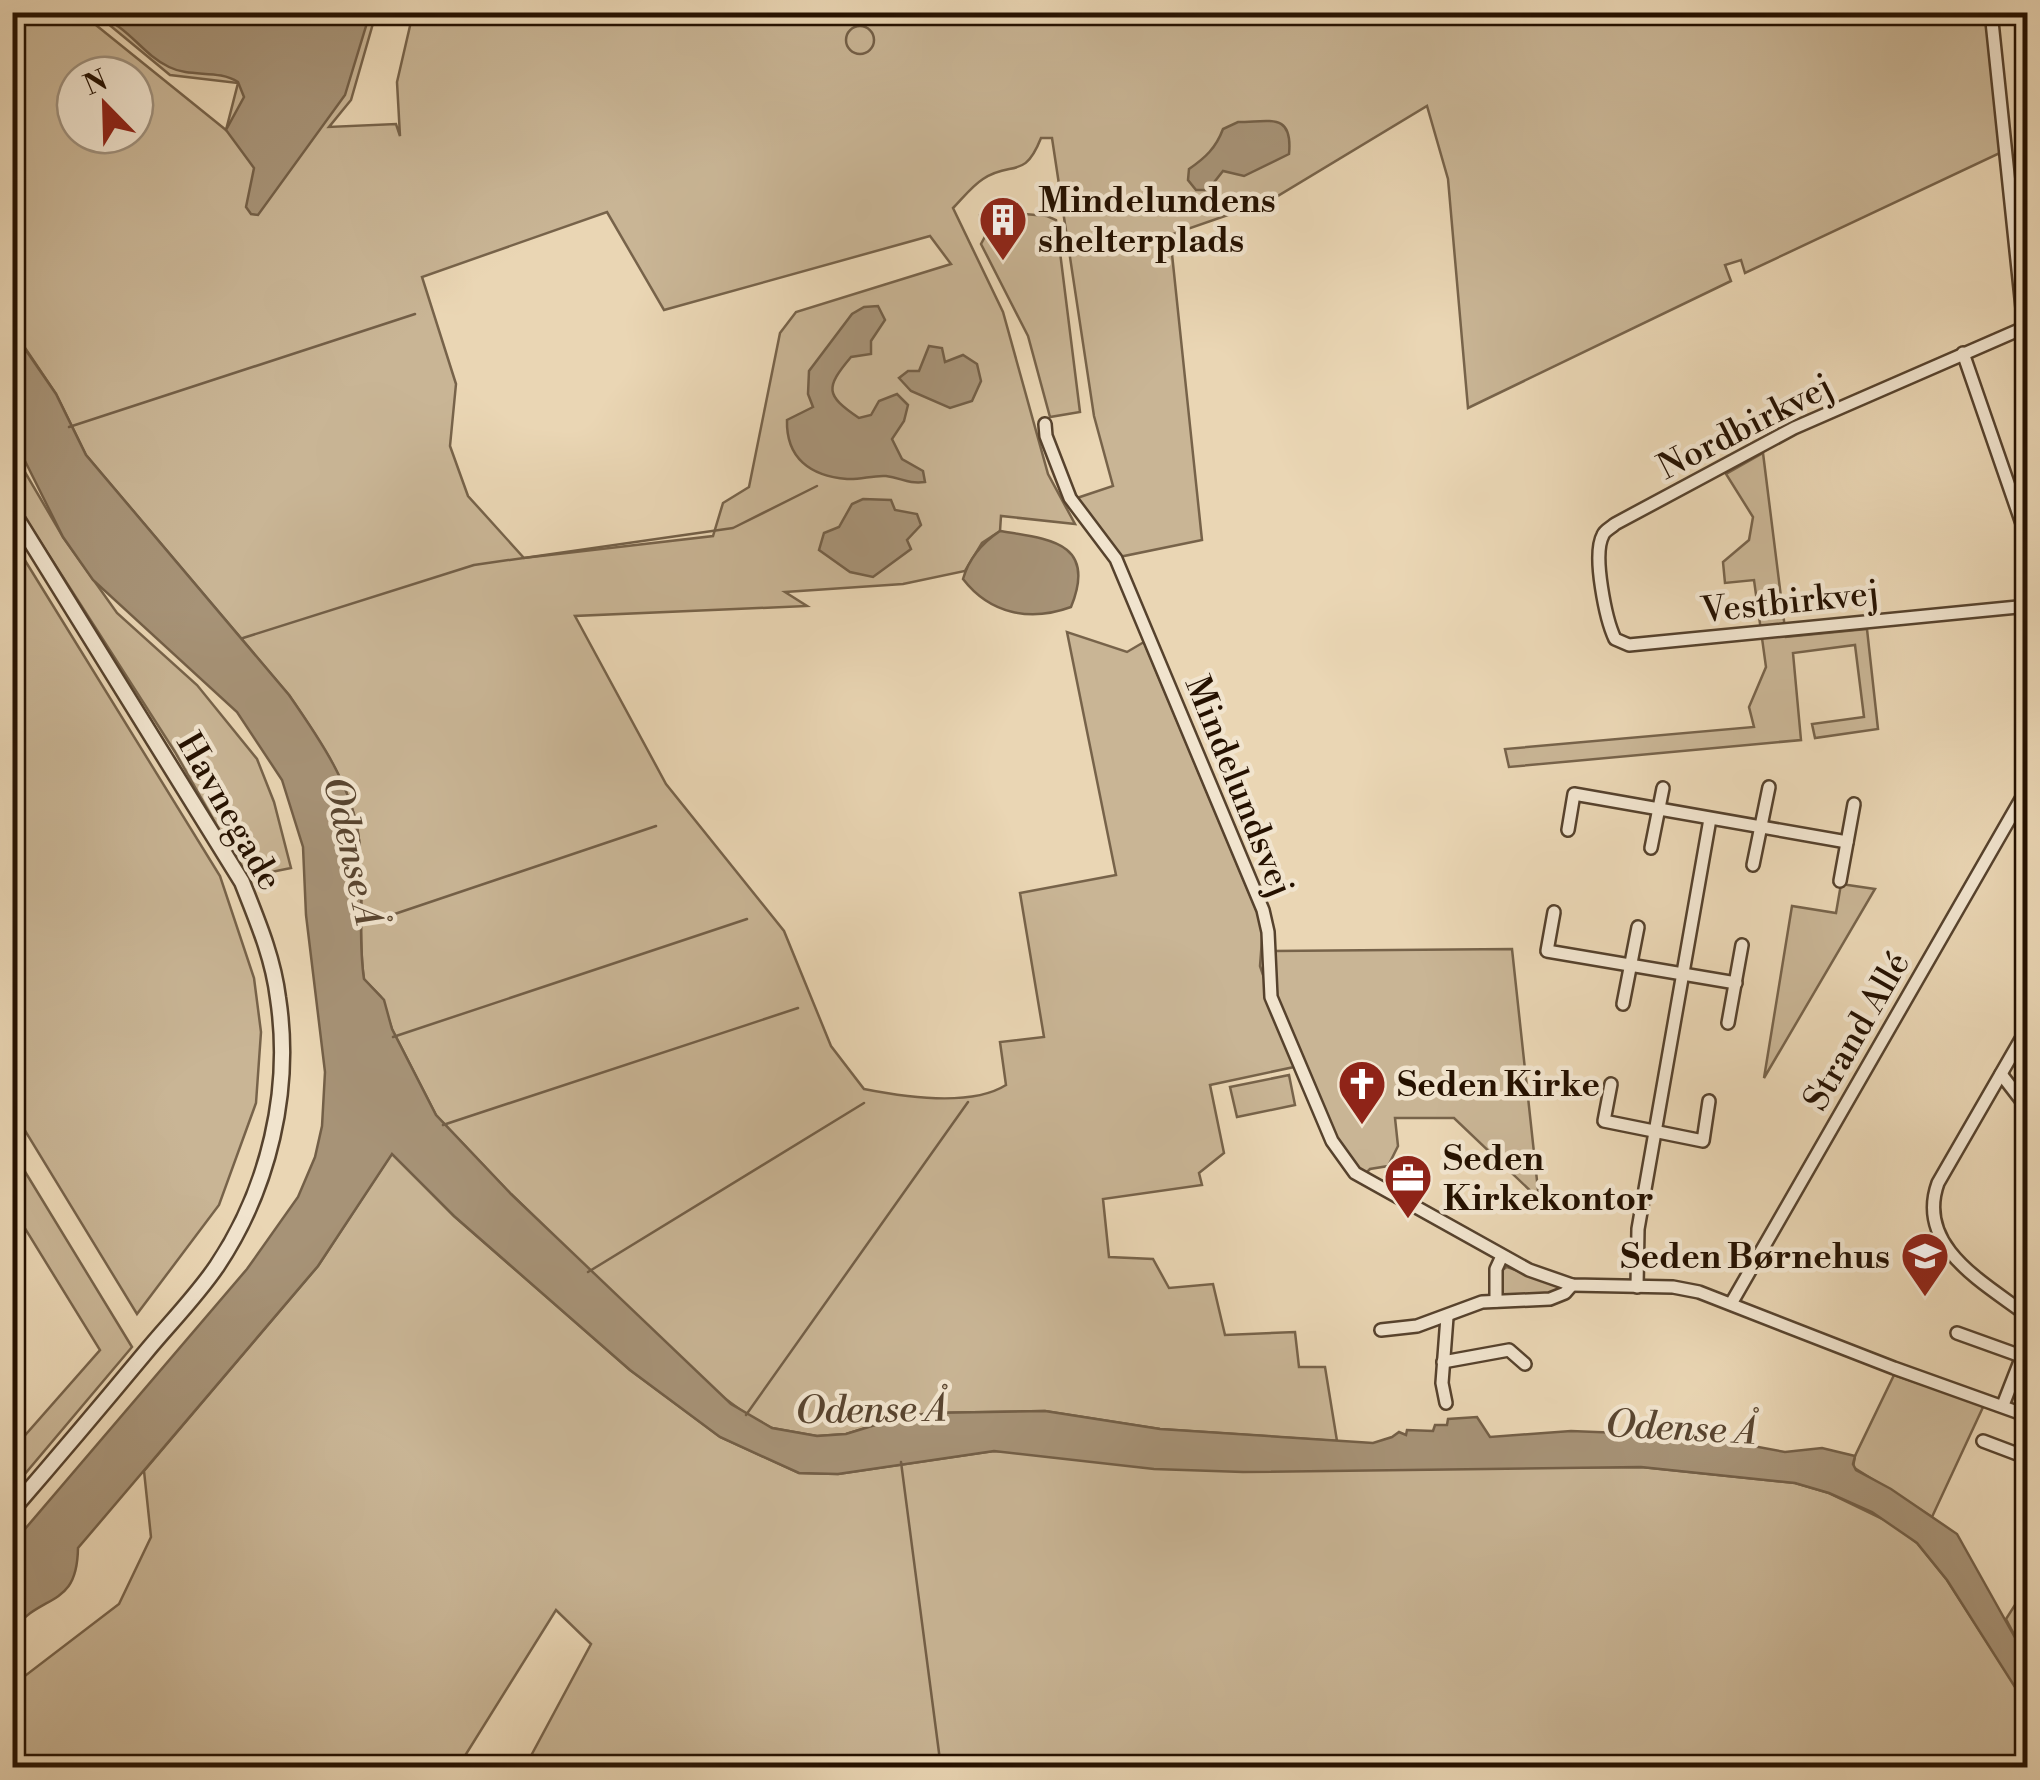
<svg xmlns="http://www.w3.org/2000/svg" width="2040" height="1780" font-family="'Libre Bodoni',serif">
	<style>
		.green { fill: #c9b595; stroke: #77634a; stroke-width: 2.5; fill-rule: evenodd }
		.water { fill: #a79377; stroke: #735f47; stroke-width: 2.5 }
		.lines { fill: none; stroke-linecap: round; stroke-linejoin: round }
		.stream { stroke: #735f47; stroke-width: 2.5 }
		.minor-casing { stroke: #56422d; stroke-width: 16 }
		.tertiary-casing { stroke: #56422d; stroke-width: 19 }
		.minor { stroke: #f1e4ce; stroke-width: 11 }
		.tertiary { stroke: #f1e4ce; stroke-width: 14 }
		.labels { text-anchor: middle; stroke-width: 9; stroke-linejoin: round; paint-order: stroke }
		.poi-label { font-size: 35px; font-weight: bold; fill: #251100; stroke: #f1e4ce; text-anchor: start }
		.street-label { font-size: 35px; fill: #251100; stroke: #f1e4ce }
		.water-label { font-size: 38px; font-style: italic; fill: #594530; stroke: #f1e4ce }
	</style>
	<rect width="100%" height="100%" fill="#ead6b4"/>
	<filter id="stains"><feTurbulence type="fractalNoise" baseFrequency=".002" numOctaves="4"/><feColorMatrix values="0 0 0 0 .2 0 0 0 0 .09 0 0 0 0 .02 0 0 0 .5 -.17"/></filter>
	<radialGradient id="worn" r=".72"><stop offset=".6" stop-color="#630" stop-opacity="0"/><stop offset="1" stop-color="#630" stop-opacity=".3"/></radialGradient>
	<g class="green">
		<path d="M12 13H81L226 130 238 83 170 75 95 13H376L351 100 329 127 396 124 400 136 397 82 413 13H1985L2002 152 1745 273 1741 260 1725 265 1731 281 1468 408 1448 179 1427 106 1271 200 1170 235 1202 540 1119 557 1077 498 1113 486 1094 416 1052 138H1041C1024 181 1012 160 983 179 972 186 962 199 953 208L1003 312 1048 474 1075 524 1001 516 1000 531 982 543 965 571 903 584 785 592 807 606 575 616 666 784 784 931 831 1046 864 1089C904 1097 971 1107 1006 1085L1000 1042 1044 1037 1020 893 1116 875 1067 632 1127 652 1144 642 1263 926 1260 966 1294 1067 1210 1085 1224 1153 1199 1173 1202 1185 1103 1199 1109 1257 1153 1259 1169 1288 1213 1284 1225 1335 1295 1332 1299 1367H1325L1337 1441 1160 1429 1045 1411 928 1413 885 1422 846 1434 817 1436 772 1428 749 1416 709 1387 511 1194 436 1115 392 1029 381 997 364 979C357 933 365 886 359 840 353 787 318 738 289 695L86 455 56 394 13 330ZM75 75H135V135H75ZM607 212 664 310 930 236 951 264 796 312 780 333 749 487 723 503 713 536 524 558 468 496 450 446 456 384 422 277Z"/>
		<polygon points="991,211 1047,216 1056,220 1080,412 1050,417 1028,336 981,244 989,229 981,223 980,215"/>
		<polygon points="12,450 63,537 117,613 197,685 257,759 274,802 291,868 246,877 175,752 13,499"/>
		<polygon points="1763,453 1786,637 1867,629 1878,729 1815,738 1812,724 1864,717 1855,645 1793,653 1801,740 1509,767 1505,749 1754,727 1749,707 1766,667 1754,580 1725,583 1723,562 1749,540 1753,517 1726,474"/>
		<polygon points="13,541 220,876 254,978 261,1032 256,1103 219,1205 137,1314 13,1111"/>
		<polygon points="1841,884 1875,889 1764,1078 1792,906 1836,913"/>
		<polygon points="1512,949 1539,1199 1454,1118 1395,1118 1398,1146 1388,1166 1370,1169 1364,1175 1333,1133 1275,992 1273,951"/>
		<polygon points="1289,1075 1295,1105 1237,1117 1230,1087"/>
		<polygon points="13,1152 132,1347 13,1488 13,1449 100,1350 13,1209"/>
		<polygon points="392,1153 454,1216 630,1370 720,1437 799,1473 838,1474 994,1451 1444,1468 1641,1467 1795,1483 1829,1493 1893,1524 1917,1543 1947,1580 2028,1706 2027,1768 525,1767 591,1644 556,1610 458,1767 23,1768 13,1747 13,1685 119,1604 151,1537 144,1471 318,1266"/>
		<polygon points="1507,1267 1553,1283 1562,1290 1558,1294 1503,1297 1498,1293 1502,1270"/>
		<polygon points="1894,1375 1984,1405 1932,1517 1853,1467 1855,1456"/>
		<polygon points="2027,1586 2027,1659 2006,1619"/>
	</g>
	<g class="water">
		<path d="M93 13H370L345 95 258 215 251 214 246 207 254 168 226 130 244 97 238 82C218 69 191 78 169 67 139 52 131 27 93 13Z"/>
		<path d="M1238 122C1270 122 1293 112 1289 154L1244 176 1223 171 1208 190H1196L1188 180 1189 169C1205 158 1216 148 1223 129Z"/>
		<path d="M878 306 885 320 871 341V354L851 357C825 388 825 395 859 418L871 415 879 401 897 394 908 405 904 421 892 439 902 459 923 471 925 482C907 484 902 478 886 476 873 475 860 480 847 479 810 476 786 458 787 420L813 407 808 394 809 371 852 314 864 307Z"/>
		<path d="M12 330 56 394 86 455 289 695C319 738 353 787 359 840 365 886 357 933 364 979L384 1000 392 1029 436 1115 511 1194 731 1404 772 1428 817 1436 846 1434 885 1422 928 1413 1045 1411 1160 1429 1373 1443 1392 1437 1399 1432 1406 1435 1407 1430 1433 1431 1435 1425H1447L1448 1419 1477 1417 1490 1437 1571 1431 1646 1434 1726 1441 1785 1452 1822 1448 1855 1456 1853 1464 1856 1470 1891 1489 1957 1534 2027 1659V1706L1947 1580 1917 1543 1872 1512 1829 1493 1795 1483 1641 1467 1243 1472 1154 1469 994 1451 838 1474 799 1473 720 1437 630 1370 454 1216 392 1154 318 1266 78 1548C77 1608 44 1592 13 1629V1543L247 1269 298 1197 315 1157 322 1126 325 1072 306 915 303 847 282 780 237 712 93 580 63 537 13 437Z"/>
		<polygon points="929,346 942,348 945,362 963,355 977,364 981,381 972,401 950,408 911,391 899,378 908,371 919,371"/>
		<polygon points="863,499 891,500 895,510 917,514 921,525 907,540 911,549 873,577 850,572 819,550 824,533 839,527 852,504"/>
		<path d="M1000 531C1047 539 1098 541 1071 607 1030 622 990 614 963 579 969 558 982 543 1000 531Z"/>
	</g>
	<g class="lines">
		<g class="stream">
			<circle cx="860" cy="40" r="14"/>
			<polyline points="69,427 415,314"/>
			<polyline points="243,638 474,565 733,528 817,486"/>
			<polyline points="359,926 656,826"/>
			<polyline points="393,1037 747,919"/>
			<polyline points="443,1125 798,1008"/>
			<polyline points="588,1272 864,1103"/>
			<polyline points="746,1415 968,1102"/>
			<polyline points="901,1462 941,1768"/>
		</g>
		<g class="minor-casing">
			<g id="minor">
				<polyline points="1991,12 2024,327"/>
				<path d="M2028 326 1794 428 1615 524C1611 528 1605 530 1603 535 1592 555 1606 620 1615 639L1629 645 2028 606"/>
				<polyline points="1963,353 2028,541"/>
				<polyline points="1045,424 1046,436 1070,498 1116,559 1263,910 1268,932 1271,997 1332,1141 1355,1173 1529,1270 1572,1285 1673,1287 1699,1292 1894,1368 2028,1416"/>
				<polyline points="1568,830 1574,794 1847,842"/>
				<polyline points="1651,848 1663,788"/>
				<polyline points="1753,865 1769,787"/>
				<polyline points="1840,881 1854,804"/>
				<polyline points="1554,912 1547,951 1736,983"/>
				<polyline points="1623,1004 1638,927"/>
				<polyline points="1728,1023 1742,945"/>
				<path d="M2028 1027 1938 1183C1915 1247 1985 1283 2028 1316"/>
				<polyline points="2001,1074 2028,1109"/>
				<polyline points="1611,1084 1604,1121 1703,1141 1709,1101"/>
				<polyline points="1637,1287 1638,1229 1710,819"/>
				<polyline points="1496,1301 1496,1269 1502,1256"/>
				<polyline points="1732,1302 2028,787"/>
				<polyline points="1381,1330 1417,1326 1482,1302 1550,1299 1565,1293 1572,1285"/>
				<polyline points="1957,1333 2021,1356"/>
				<polyline points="1443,1362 1509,1350 1525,1364"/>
				<polyline points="1446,1403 1442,1383 1447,1317"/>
				<polyline points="2003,1405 2028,1341"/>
				<polyline points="1983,1441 2028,1458"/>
			</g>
		</g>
		<g class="tertiary-casing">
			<path id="tertiary" d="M12 511 242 882C257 920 273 957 278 998 292 1090 269 1188 217 1266 196 1297 168 1325 145 1353 101 1406 57 1458 12 1510"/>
		</g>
		<use href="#minor" class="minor"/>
		<use href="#tertiary" class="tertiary"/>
	</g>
	<defs>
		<g id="building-pin" transform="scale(2.5)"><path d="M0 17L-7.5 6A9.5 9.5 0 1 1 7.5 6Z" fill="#8f2418" stroke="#f1e4ce"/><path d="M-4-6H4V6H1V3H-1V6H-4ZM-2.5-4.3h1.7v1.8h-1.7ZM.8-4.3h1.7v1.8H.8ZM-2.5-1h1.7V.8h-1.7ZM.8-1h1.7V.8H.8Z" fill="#fff"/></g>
		<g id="church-pin" transform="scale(2.5)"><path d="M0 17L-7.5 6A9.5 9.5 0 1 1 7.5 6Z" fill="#8f2418" stroke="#f1e4ce"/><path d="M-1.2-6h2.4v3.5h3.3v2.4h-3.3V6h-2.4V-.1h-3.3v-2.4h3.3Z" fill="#fff"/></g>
		<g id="office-pin" transform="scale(2.5)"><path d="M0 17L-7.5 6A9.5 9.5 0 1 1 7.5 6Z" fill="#8f2418" stroke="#f1e4ce"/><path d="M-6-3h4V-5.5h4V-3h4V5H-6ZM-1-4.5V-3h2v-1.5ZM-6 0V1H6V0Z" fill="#fff"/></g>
		<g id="school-pin" transform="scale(2.5)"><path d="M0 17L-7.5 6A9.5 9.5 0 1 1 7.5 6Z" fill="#8f2418" stroke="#f1e4ce"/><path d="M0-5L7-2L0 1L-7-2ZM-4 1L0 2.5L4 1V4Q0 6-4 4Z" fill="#fff"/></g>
	</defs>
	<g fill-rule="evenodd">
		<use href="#building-pin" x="1003" y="220"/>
		<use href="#church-pin" x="1362" y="1084"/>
		<use href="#office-pin" x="1408" y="1178"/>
		<use href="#school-pin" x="1925" y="1256"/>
	</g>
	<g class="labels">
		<g class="poi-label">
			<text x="1038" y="212">Mindelundens<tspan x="1038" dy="40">shelterplads</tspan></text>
			<text x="1397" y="1096">Seden Kirke</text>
			<text x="1443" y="1170">Seden<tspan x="1443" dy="40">Kirkekontor</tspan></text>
			<text x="1890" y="1268" text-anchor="end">Seden Børnehus</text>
		</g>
		<g class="street-label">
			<text transform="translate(1745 426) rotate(-27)" y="12">Nordbirkvej</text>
			<text transform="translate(1790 601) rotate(-6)" y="12">Vestbirkvej</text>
			<text transform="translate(1240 786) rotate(68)" y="12">Mindelundsvej</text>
			<text transform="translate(230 811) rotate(60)" y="12">Havnegade</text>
			<text transform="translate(1856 1031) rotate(-60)" y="12">Strand Allé</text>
		</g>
		<g class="water-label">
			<text transform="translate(353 851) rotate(77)" y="13">Odense Å</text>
			<text transform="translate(871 1409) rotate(-1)" y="13">Odense Å</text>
			<text transform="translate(1681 1427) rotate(3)" y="13">Odense Å</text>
		</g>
	</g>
	<rect width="2040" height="1780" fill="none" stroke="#ead6b4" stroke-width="50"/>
	<rect x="15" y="15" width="2010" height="1750" fill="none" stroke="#251100" stroke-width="5"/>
	<rect x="25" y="25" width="1990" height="1730" fill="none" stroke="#251100" stroke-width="2.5"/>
	<g transform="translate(105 105) rotate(337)"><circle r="48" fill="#f1e4ce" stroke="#9f907c" stroke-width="2.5"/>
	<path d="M0-8L18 38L0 25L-18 38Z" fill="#8f2418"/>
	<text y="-15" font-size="28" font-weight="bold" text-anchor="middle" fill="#251100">N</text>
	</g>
	<rect width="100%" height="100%" filter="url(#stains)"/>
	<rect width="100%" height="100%" fill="url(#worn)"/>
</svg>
